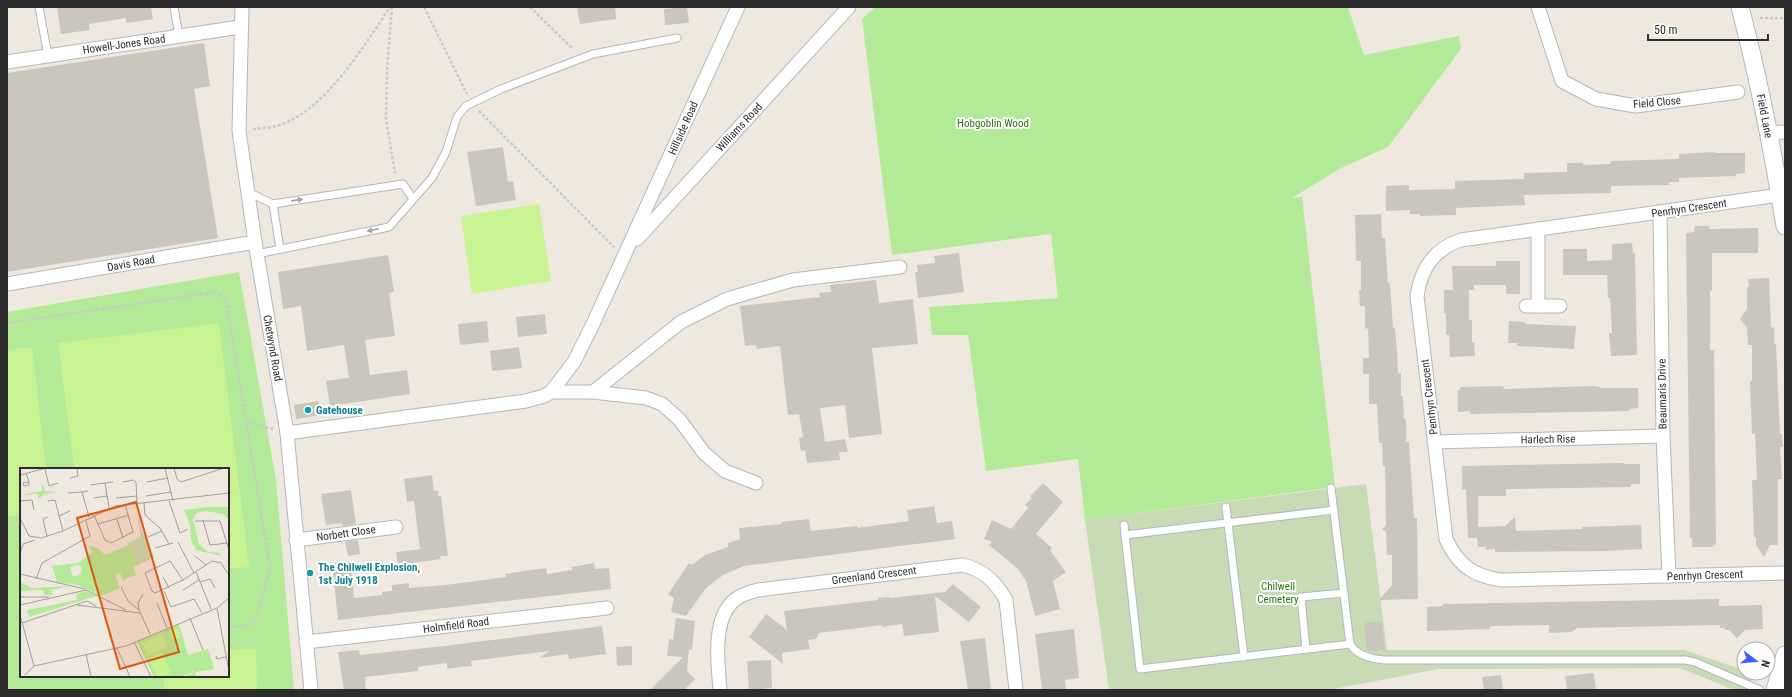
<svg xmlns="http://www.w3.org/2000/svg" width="1792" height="697" font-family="'Roboto Condensed',sans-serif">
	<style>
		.green { fill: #b3ea98; fill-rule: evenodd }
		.cemetery { fill: #c7dbb5 }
		.pitch { fill: #c9f293 }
		.building { fill: #cbc6bd }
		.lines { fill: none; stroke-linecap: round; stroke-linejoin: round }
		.service-casing { stroke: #b3b5c2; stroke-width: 9 }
		.minor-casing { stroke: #b3b5c2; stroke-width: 15 }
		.tertiary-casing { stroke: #b3b5c2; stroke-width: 19 }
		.path { stroke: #c8c8c8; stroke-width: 2.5; stroke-dasharray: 3 2; stroke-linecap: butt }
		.service { stroke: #fff; stroke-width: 7 }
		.minor { stroke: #fff; stroke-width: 13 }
		.tertiary { stroke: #fff; stroke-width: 17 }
		.oneway { fill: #a0a0a0 }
		.culture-dot { fill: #0f9aa8; stroke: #fff; stroke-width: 1.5 }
		.labels { text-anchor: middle; stroke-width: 4; stroke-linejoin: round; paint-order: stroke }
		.street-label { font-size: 11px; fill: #2d2d2d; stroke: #fff }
		.park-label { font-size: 11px; fill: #287315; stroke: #fff }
		.culture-label { font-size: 11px; font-weight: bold; fill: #0d838f; stroke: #fff; text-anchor: start }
		.inset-road { fill: none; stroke: #a19d98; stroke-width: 1 }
		.view { fill: #df570e; fill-opacity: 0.15; stroke: #df570e; stroke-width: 2 }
		.inset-edge { fill: none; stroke: #2d2d2d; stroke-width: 2 }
	</style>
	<rect width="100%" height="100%" fill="#efe8df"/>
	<g class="green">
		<polygon points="875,7 1348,7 1364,55 1459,36 1461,49 1388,147 1341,168 1292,198 1302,197 1335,487 1085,520 1078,459 986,471 968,335 932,335 929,307 1058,298 1051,234 892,255 862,19"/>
		<path d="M239 272 276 480 294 690H7V312ZM21 469H228V676H21Z"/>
	</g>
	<polygon class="cemetery" points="1366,484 1387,650 1684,650 1744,670 1744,673 1754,673 1749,690 1734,690 1680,668 1439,669 1328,690 1109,690 1085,520"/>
	<g class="pitch">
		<polygon points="539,204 551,281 472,294 461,216"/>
		<polygon points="219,323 249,567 228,569 228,469 74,469 58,343"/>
		<polygon points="32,347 46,469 21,469 21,515 7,516 7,350"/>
		<polygon points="256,649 257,690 164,690 164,676 228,676 228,650"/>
	</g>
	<g class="building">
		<polygon points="57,7 151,7 153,19 126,23 126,18 89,24 90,30 61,34"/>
		<polygon points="577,7 615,7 616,19 580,24"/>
		<polygon points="687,7 689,23 665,25 664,9"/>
		<polygon points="204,43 210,86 194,89 218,238 7,272 7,73"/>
		<polygon points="503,147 508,182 513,181 516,200 476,206 467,152"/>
		<polygon points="1715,152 1715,153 1745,153 1745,173 1736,174 1736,176 1679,178 1679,182 1669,182 1669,185 1611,186 1611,193 1524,195 1525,205 1456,208 1456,215 1420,216 1420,214 1410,214 1410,210 1386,211 1386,186 1409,185 1409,190 1455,189 1455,181 1524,179 1524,173 1567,172 1567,163 1583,163 1583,165 1611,164 1611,161 1679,159 1679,154"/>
		<polygon points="1381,214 1382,238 1385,238 1388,283 1390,283 1393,328 1395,328 1397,351 1398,373 1401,373 1401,396 1403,396 1404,419 1406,419 1406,442 1409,442 1414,518 1417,518 1418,599 1379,600 1392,585 1392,555 1387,555 1386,532 1382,529 1386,525 1385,466 1383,466 1382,443 1379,443 1377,404 1369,404 1369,374 1363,374 1363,358 1369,358 1368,328 1365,329 1365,306 1360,306 1359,290 1361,290 1361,261 1356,261 1355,215"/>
		<polygon points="1695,226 1709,226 1709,229 1758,228 1758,253 1712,253 1712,291 1710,291 1710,350 1714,350 1716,545 1713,545 1713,547 1692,547 1692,538 1690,538 1686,233 1694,232"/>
		<polygon points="1632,243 1633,253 1635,253 1637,355 1611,356 1609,333 1612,333 1610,298 1608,298 1607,275 1563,275 1563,249 1587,249 1587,261 1612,260 1612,244"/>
		<polygon points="959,253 964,292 918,298 915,272 918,272 917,265 935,263 934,256"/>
		<polygon points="388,255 394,292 389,293 395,336 365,340 370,375 407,370 410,394 330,406 326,381 349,378 344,345 307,351 301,306 283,309 278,272"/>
		<polygon points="1496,261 1520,261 1520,294 1506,294 1506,285 1474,285 1474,290 1469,290 1469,320 1472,320 1472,342 1474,342 1475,356 1450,357 1449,335 1446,335 1446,313 1444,313 1444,290 1453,290 1452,266 1496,266"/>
		<polygon points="1769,278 1771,328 1774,327 1774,344 1776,344 1780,434 1782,434 1783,447 1780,447 1782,479 1778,479 1778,545 1770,545 1764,557 1756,545 1756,537 1754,537 1752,480 1757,480 1755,433 1752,434 1750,381 1752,381 1752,345 1748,345 1747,328 1740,319 1747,309 1747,287 1749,287 1748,279"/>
		<polygon points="876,280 879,303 913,299 918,344 872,348 882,434 849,438 845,405 820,408 825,442 845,439 848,452 839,452 840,460 807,463 805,450 801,451 799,438 803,437 799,414 788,415 780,346 757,349 756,345 745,346 740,306 820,297 819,293 831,292 830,285"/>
		<polygon points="545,314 547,334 518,337 516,317"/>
		<polygon points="487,321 489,342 460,345 458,324"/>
		<polygon points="1509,321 1525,322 1525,324 1576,326 1574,349 1517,346 1517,343 1508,343"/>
		<polygon points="519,347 522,368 492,371 490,351"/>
		<polygon points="1503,386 1504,389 1593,386 1600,387 1600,388 1638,388 1638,408 1629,409 1629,411 1525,413 1470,414 1470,411 1458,412 1458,390 1460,390 1460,387"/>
		<polygon points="319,401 321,415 296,419 294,405"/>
		<polygon points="1624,463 1624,464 1640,464 1640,484 1631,484 1631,487 1506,489 1506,496 1478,496 1478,527 1505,526 1515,517 1516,531 1582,529 1582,527 1641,525 1642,549 1606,551 1495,552 1495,549 1486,550 1486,547 1478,547 1477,538 1468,538 1466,489 1462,490 1462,466"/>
		<polygon points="432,475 434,491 438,491 438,496 441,496 448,556 440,556 441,559 398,565 396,552 420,549 414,501 407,502 404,479"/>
		<polygon points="1043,483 1063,502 1036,534 1052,548 1050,550 1066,572 1053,581 1060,609 1035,616 1026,581 1017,568 989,545 992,542 984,539 992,520 1011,529 1028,508 1025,505 1032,498 1030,496"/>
		<polygon points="351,490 356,524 343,526 342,523 326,525 321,494"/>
		<polygon points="934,506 937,523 952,521 955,539 744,566 723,575 706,588 686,616 671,612 674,598 668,594 689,563 692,565 705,555 728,547 728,543 740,539 739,528 782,524 781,522 809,519 811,531 857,526 857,528 909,521 907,510"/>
		<polygon points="358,540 360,554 348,556 345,542"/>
		<polygon points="351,561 354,598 382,595 382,592 392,591 392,585 409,583 409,588 445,585 506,577 505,574 546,568 547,574 572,570 572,567 594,563 595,569 609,568 611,589 338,620 332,564"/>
		<polygon points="953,584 981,607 969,622 935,596 939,632 904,636 902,624 882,627 882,625 819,633 816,639 808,640 810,649 782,653 783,664 749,637 766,614 787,630 784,611 878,600 878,598 890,597 891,598 945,592"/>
		<polygon points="1719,599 1719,606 1762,605 1763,629 1745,630 1737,638 1729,630 1725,630 1725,628 1720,628 1720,625 1577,628 1571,632 1549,633 1549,625 1490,626 1490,629 1427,631 1427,607 1443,606 1443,604"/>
		<polygon points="676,618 695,621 692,650 689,649 687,671 695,679 684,690 650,690 683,657 667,656 669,639 673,640"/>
		<polygon points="1382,621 1385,650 1367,651 1364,623"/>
		<polygon points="602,626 606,654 569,659 568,654 539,658 550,651 471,661 472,666 461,667 447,669 447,663 418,667 418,671 365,677 366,690 344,690 338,652 359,650 360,655 444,646"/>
		<polygon points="1074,629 1079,678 1065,680 1066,690 1042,690 1035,634"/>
		<polygon points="985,638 991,690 968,690 960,641"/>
		<polygon points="632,646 632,665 617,666 616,647"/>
		<polygon points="771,660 772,688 749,690 747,661"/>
		<polygon points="1594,673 1596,690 1567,690 1565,676"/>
		<polygon points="1501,675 1503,690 1484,690 1482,677"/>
	</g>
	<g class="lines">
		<g class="service-casing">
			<g id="service">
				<polyline points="39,7 48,56"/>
				<polyline points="174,7 179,36"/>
				<polyline points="248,192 273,204 403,184 413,199"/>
				<polyline points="273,204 280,249"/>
				<polyline points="257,254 389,227 432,178 446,152 457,117 466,106 501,89 593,54 677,38"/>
				<path d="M1331 488 1350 644C1357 656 1372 659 1385 660H1685L1695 662 1760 690"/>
				<polyline points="1226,507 1244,657"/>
				<polyline points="1124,525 1140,669 1350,644"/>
				<polyline points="1125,535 1334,510"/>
				<polyline points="1306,649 1301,597 1344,593"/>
			</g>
		</g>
		<g class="minor-casing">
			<g id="minor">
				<polyline points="242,7 239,131 255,242 287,433 311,690"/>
				<polyline points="1538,7 1562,81 1596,99 1636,106 1738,92"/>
				<polyline points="7,62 240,27"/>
				<polyline points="1769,133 1785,132"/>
				<path d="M1780 195 1461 240C1434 249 1421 268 1417 296L1446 539C1458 565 1473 576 1501 580L1785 573"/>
				<polyline points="1660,212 1663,436 1669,576"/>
				<polyline points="637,239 849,7"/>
				<polyline points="7,284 255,242"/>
				<polyline points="1526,306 1560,306"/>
				<polyline points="1538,306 1538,229"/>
				<polyline points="551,392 574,362 592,326 738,7"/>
				<polyline points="593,392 681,322 727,299 793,280 900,267"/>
				<polyline points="287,433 526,401 544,396 551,392 593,392 646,398 662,404 679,419 704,453 725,471 756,483"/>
				<polyline points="1434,442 1663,436"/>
				<polyline points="296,540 396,527"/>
				<polyline points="306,642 607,608"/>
				<path d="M720 690C718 666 713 626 729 606 736 596 747 593 758 590L962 565C983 569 996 582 1006 600L1016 690"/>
			</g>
		</g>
		<g class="tertiary-casing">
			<g id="tertiary">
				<path d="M1740 7C1759 79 1773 152 1785 226"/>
				<polyline points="1775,690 1785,655"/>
			</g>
		</g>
		<g class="path">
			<polyline points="392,7 387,70 386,119 395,173"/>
			<polyline points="424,7 467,94"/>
			<polyline points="530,7 573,49"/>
			<polyline points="1760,18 1785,18"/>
			<polyline points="479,111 614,247"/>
			<path d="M253 129C262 128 272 128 280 125 326 109 364 46 390 7"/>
			<polyline points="7,323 217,292 226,299 270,568 258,613 250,625 228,627"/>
			<polyline points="246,422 273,429"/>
		</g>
		<use href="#service" class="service"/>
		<use href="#minor" class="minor"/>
		<use href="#tertiary" class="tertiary"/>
	</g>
	<defs><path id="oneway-solid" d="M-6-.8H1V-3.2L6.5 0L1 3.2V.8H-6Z"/></defs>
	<g class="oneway">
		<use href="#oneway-solid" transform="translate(297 200) rotate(-9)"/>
		<use href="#oneway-solid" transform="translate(373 230) rotate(168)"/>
	</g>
	<g class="culture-dot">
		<circle cx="308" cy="410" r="4"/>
		<circle cx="310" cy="573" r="4"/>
	</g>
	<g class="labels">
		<g class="street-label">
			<text transform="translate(124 44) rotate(-8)" y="4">Howell-Jones Road</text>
			<text transform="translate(1657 102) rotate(-5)" y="4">Field Close</text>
			<text transform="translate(1765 116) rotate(79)" y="4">Field Lane</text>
			<text transform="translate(739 127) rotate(-47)" y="4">Williams Road</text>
			<text transform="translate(683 128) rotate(-66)" y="4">Hillside Road</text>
			<text transform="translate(1689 208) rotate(-8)" y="4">Penrhyn Crescent</text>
			<text transform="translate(131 263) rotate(-10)" y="4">Davis Road</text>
			<text transform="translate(273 348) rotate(80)" y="4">Chetwynd Road</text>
			<text transform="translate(1662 394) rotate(-91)" y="4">Beaumaris Drive</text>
			<text transform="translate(1429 397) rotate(-97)" y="4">Penrhyn Crescent</text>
			<text transform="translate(1548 439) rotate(-1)" y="4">Harlech Rise</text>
			<text transform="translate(346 533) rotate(-8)" y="4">Norbett Close</text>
			<text transform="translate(874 575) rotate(-7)" y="4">Greenland Crescent</text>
			<text transform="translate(1705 575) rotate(-2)" y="4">Penrhyn Crescent</text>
			<text transform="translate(456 625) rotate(-7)" y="4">Holmfield Road</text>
		</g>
		<g class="park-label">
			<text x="993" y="127">Hobgoblin Wood</text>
			<text x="1278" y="590">Chilwell<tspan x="1278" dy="13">Cemetery</tspan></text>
		</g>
		<g class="culture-label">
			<text x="316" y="414">Gatehouse</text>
			<text x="318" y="571">The Chilwell Explosion,<tspan x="318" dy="13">1st July 1918</tspan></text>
		</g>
	</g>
	<g transform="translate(20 468)">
		<rect width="209" height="209" fill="#efe8df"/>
		<path d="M22 15 25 23 36 24 25 26 18 31 17 26 0 27 22 23ZM188 39H209V52L203 46 186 43 177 45 173 51 179 76 188 84 199 85 201 88 176 82 171 72 170 57 164 42ZM69 77 79 81 85 87 109 77 118 97 113 99 116 107 105 111 104 115 100 105 95 107 100 120 81 128 58 117 37 114 32 98 58 95 72 85ZM58 97 62 99 61 106 53 109 50 99ZM0 114 12 120 50 118 35 121 31 122 33 127H24L23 122 0 123ZM66 123 76 128 9 149 7 142 57 132 56 126ZM159 156 168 187 188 181 194 201 175 204 176 209H163L172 206 174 201 171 205 159 209H134L117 174Z" fill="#b3ea98" fill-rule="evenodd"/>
		<path d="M115 37 122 64 135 89 118 97 108 75 121 69Z" fill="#c7dbb5"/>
		<path d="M149.5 166a5.5 5.5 0 1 1 11 0a5.5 5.5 0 1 1-11 0ZM142 166 147 179 128 188 122 175ZM142 184 151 206 137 209 129 190Z" fill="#c9f293"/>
		<path class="inset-road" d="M145 0 153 33M154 0 157 11 161 14 204 0M25 1 29 18 38 15M6 5 9 14V17L4 18 3 15 9 14M0 7 26 0M50 10 58 8 57 0M103 14 113 12 116 14 117 35M127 14 148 10M85 15 89 40M70 17 93 14M68 23 62 24 69 49M48 25 62 24M126 28 151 24M74 30 87 28M96 30 117 28M0 33 12 32 14 42M28 33 35 32 43 63M149 33 160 65 168 61M124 35 125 47 140 60 149 76M74 47 85 72 91 75 113 64 105 36M39 48 50 43M0 50 9 68 21 70 43 63 95 38 209 25M97 51 103 70M183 52 190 77 207 75M175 53H200L209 82M78 56 109 47M27 69 23 51 28 49M128 69 142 63M158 74 174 105M135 80 153 75M0 85 3 76 15 72M175 88 186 97M176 104 191 141M0 106 65 121M143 109 149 120M16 111 22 95 70 68 66 53M163 112 150 93 125 105 132 123 135 125 163 112 192 93 201 95 209 107M180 114 190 111 195 120M101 119 108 133 119 142M163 122 179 112M144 123 151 139 174 131 182 145M123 126 118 135 119 142 130 166M0 129H29M137 135 147 160M0 137 66 122 106 142M57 137 120 145M197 140 209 203M0 147 14 198M170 150 183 182M2 155 67 133 76 138M114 174 131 209M97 180 110 209M66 186 71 209M196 188 197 191 206 189M5 207 14 198 106 178 197 140 209 130"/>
		<path class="view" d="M116 34 159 184 100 201 57 50Z"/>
		<rect width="209" height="209" class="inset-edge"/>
	</g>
	<rect width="1792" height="697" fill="none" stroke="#2d2d2d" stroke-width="16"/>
	<g transform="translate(1756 661) rotate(106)"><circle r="19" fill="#ffffff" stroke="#ababab"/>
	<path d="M0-3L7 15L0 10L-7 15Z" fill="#3c60ff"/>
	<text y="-6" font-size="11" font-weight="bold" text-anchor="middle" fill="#2d2d2d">N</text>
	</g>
	<path d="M1648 34v6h120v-6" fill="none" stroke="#2d2d2d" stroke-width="2"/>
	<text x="1654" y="34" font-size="12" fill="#2d2d2d" stroke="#ffffff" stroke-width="3" paint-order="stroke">50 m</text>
</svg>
